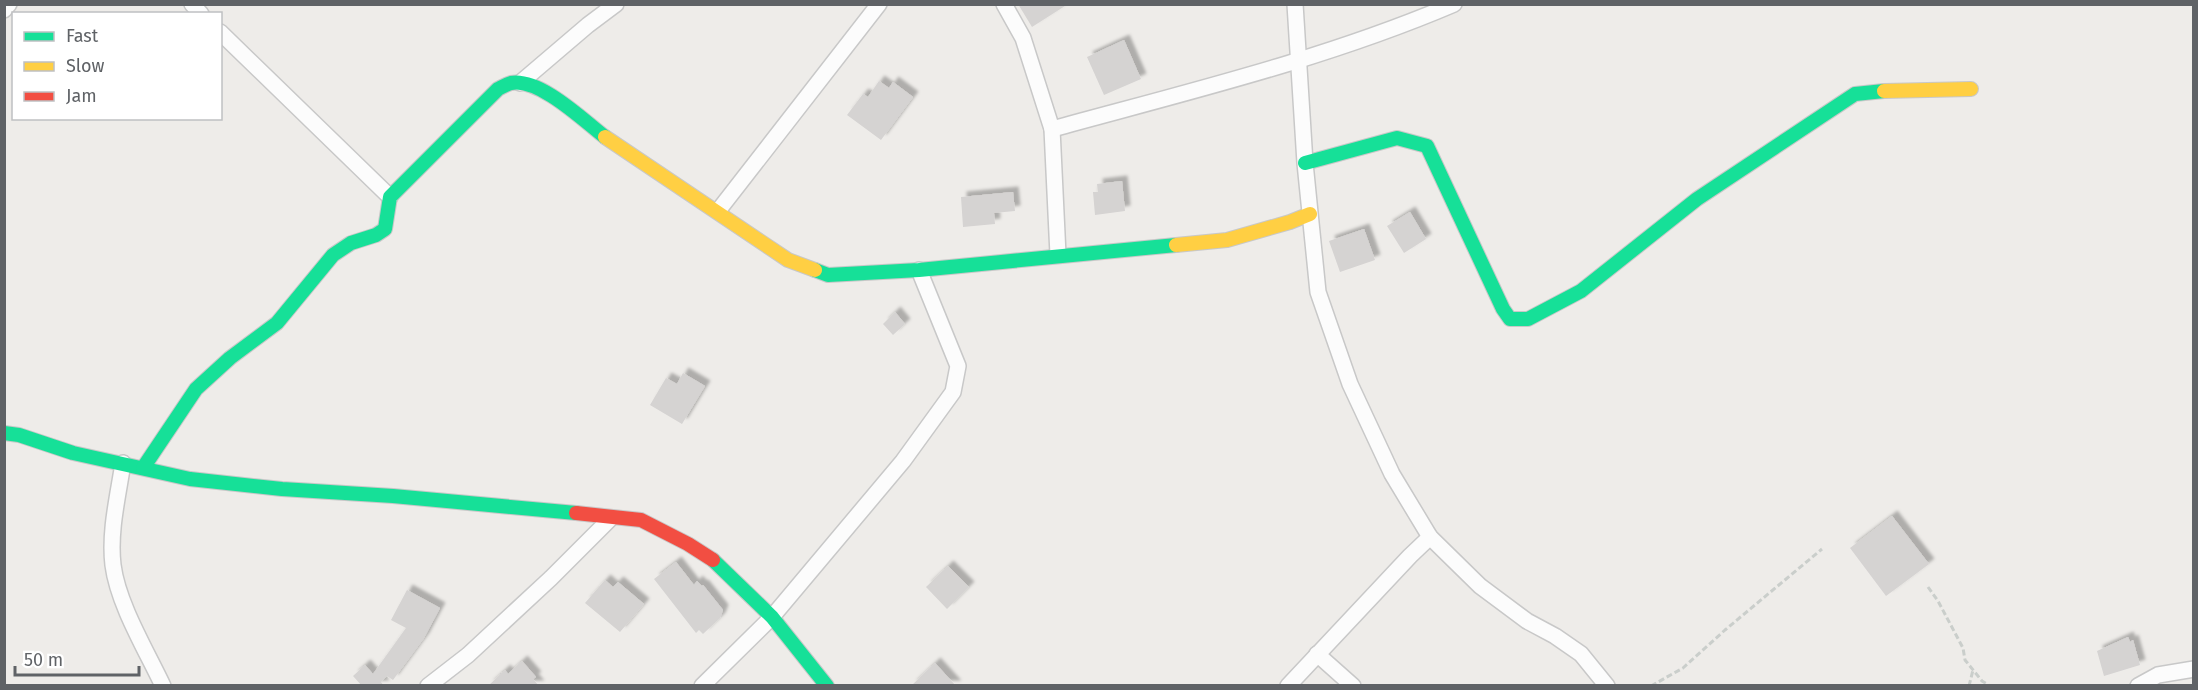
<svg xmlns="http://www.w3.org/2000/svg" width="2198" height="690" font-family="'Fira Sans',sans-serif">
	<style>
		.building { fill: #d5d3d2; filter: url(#shadow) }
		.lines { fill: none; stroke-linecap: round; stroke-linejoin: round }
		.street-casing { stroke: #c8c8c8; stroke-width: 18 }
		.fast-casing { stroke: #c8c8c8; stroke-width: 16 }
		.slow-casing { stroke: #c8c8c8; stroke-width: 16 }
		.jam-casing { stroke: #c8c8c8; stroke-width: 16 }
		.path { stroke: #cacecb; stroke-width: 3; stroke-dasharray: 6 3; stroke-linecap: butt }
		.street { stroke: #fcfcfc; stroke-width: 15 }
		.fast { stroke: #16e098; stroke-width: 14 }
		.slow { stroke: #ffcf43; stroke-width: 14 }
		.jam { stroke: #f24e42; stroke-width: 14 }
	</style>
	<defs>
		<filter id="shadow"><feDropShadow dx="5.5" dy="-5.5" stdDeviation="1.5" flood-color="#0004"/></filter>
	</defs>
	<rect width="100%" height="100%" fill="#eeece9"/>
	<g class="building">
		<polygon points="1018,4 1068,4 1032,27"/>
		<polygon points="1124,40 1141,79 1104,95 1087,57"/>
		<polygon points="879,81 889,88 893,82 913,97 881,140 847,115 863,94 868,97"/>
		<polygon points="1122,181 1125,211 1095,215 1093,192 1098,192 1097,184"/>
		<polygon points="1013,192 1015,211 994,213 995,224 963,227 961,197"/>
		<polygon points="1410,212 1426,239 1404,253 1387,226"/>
		<polygon points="1364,229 1375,260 1340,272 1329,241"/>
		<polygon points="895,312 905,324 893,335 883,324"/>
		<polygon points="683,373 705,386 682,424 650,405 666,378 677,384"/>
		<polygon points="1892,516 1929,564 1886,596 1850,548"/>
		<polygon points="676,562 694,585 697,581 702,586 703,585 723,610 720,618 703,634 699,630 696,633 654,579"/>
		<polygon points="948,566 969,587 947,609 926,587"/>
		<polygon points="605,580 613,587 618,582 644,604 620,632 585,603"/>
		<polygon points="407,590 440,608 424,638 393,680 387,676 381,682 384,686 362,686 353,676 365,665 373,674 406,628 391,620"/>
		<polygon points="2128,637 2130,642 2133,640 2140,665 2104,676 2097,651"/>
		<polygon points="522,661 536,677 533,679 539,686 488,686 505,670 508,674"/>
		<polygon points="935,663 956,686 911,686"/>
	</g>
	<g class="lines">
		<g class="street-casing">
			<g id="street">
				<polyline points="192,4 201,14"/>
				<polyline points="1004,4 1023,38 1052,129 1058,255"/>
				<polyline points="1295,4 1305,163 1318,292 1350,384 1392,474 1430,537 1480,586 1527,621 1555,636 1581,654 1607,686"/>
				<polyline points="4,10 9,4"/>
				<polyline points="220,32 390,197"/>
				<polyline points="520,83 588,25 616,4"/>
				<path d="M1052 129C1187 92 1325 59 1454 4"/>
				<polyline points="718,211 879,4"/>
				<path d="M123 463C118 496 109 532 113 565 118 604 146 650 163 686"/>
				<polyline points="1317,654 1353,686"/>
				<polyline points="428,686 468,655 551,578 611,518"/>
				<polyline points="702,686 772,617 903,461 953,392 958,366 919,270"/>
				<polyline points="1288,686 1410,556 1430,537"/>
				<polyline points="2138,686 2158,675 2194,669"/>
			</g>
		</g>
		<g class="fast-casing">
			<g id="fast">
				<polyline points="1305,163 1397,138 1427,146 1503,309 1510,319 1528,319 1581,291 1697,199 1855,94 1884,91"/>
				<polyline points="815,270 828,275 919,270 1176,245"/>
				<polyline points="4,433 19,435 73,453 190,479 282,489 393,496 576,513"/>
				<path d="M143 468 196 389 230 358 277 323 333 255 351 243 376 235 385 229 390 197 498 89C502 87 507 84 511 83 540 78 583 120 605 137"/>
				<polyline points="713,560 772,617 827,686"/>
			</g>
		</g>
		<g class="slow-casing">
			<g id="slow">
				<polyline points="1884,91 1971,89"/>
				<polyline points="605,137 788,260 815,270"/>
				<polyline points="1176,245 1227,240 1290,222 1310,214"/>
			</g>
		</g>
		<g class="jam-casing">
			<polyline id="jam" points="576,513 641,520 688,544 713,560"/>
		</g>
		<g class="path">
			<polyline points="1928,587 1938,601 1963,648 1965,660 1982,681 1990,686"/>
			<polyline points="1651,686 1683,668 1725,630 1822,549"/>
			<polyline points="1890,686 1891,686"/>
			<polyline points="1969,686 1973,670"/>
		</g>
		<use href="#street" class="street"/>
		<use href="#fast" class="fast"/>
		<use href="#slow" class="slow"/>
		<use href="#jam" class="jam"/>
	</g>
	<rect width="2198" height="690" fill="none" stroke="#5f6266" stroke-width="12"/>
	<rect x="12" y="12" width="210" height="108" fill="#ffffff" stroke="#bfc0c2" stroke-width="1.5"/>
	<rect x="24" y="32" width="30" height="9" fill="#16e098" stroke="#bfc0c2" stroke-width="1.5"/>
	<text x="66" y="42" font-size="18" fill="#5f6266">Fast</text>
	<rect x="24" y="62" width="30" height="9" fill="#ffcf43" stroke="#bfc0c2" stroke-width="1.5"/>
	<text x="66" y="72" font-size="18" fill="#5f6266">Slow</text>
	<rect x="24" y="92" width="30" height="9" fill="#f24e42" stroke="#bfc0c2" stroke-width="1.5"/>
	<text x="66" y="102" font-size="18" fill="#5f6266">Jam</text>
	<path d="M15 666v9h124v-9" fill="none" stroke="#5f6266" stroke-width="3"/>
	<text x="24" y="666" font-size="18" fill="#5f6266" stroke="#ffffff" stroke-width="4.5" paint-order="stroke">50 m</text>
</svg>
